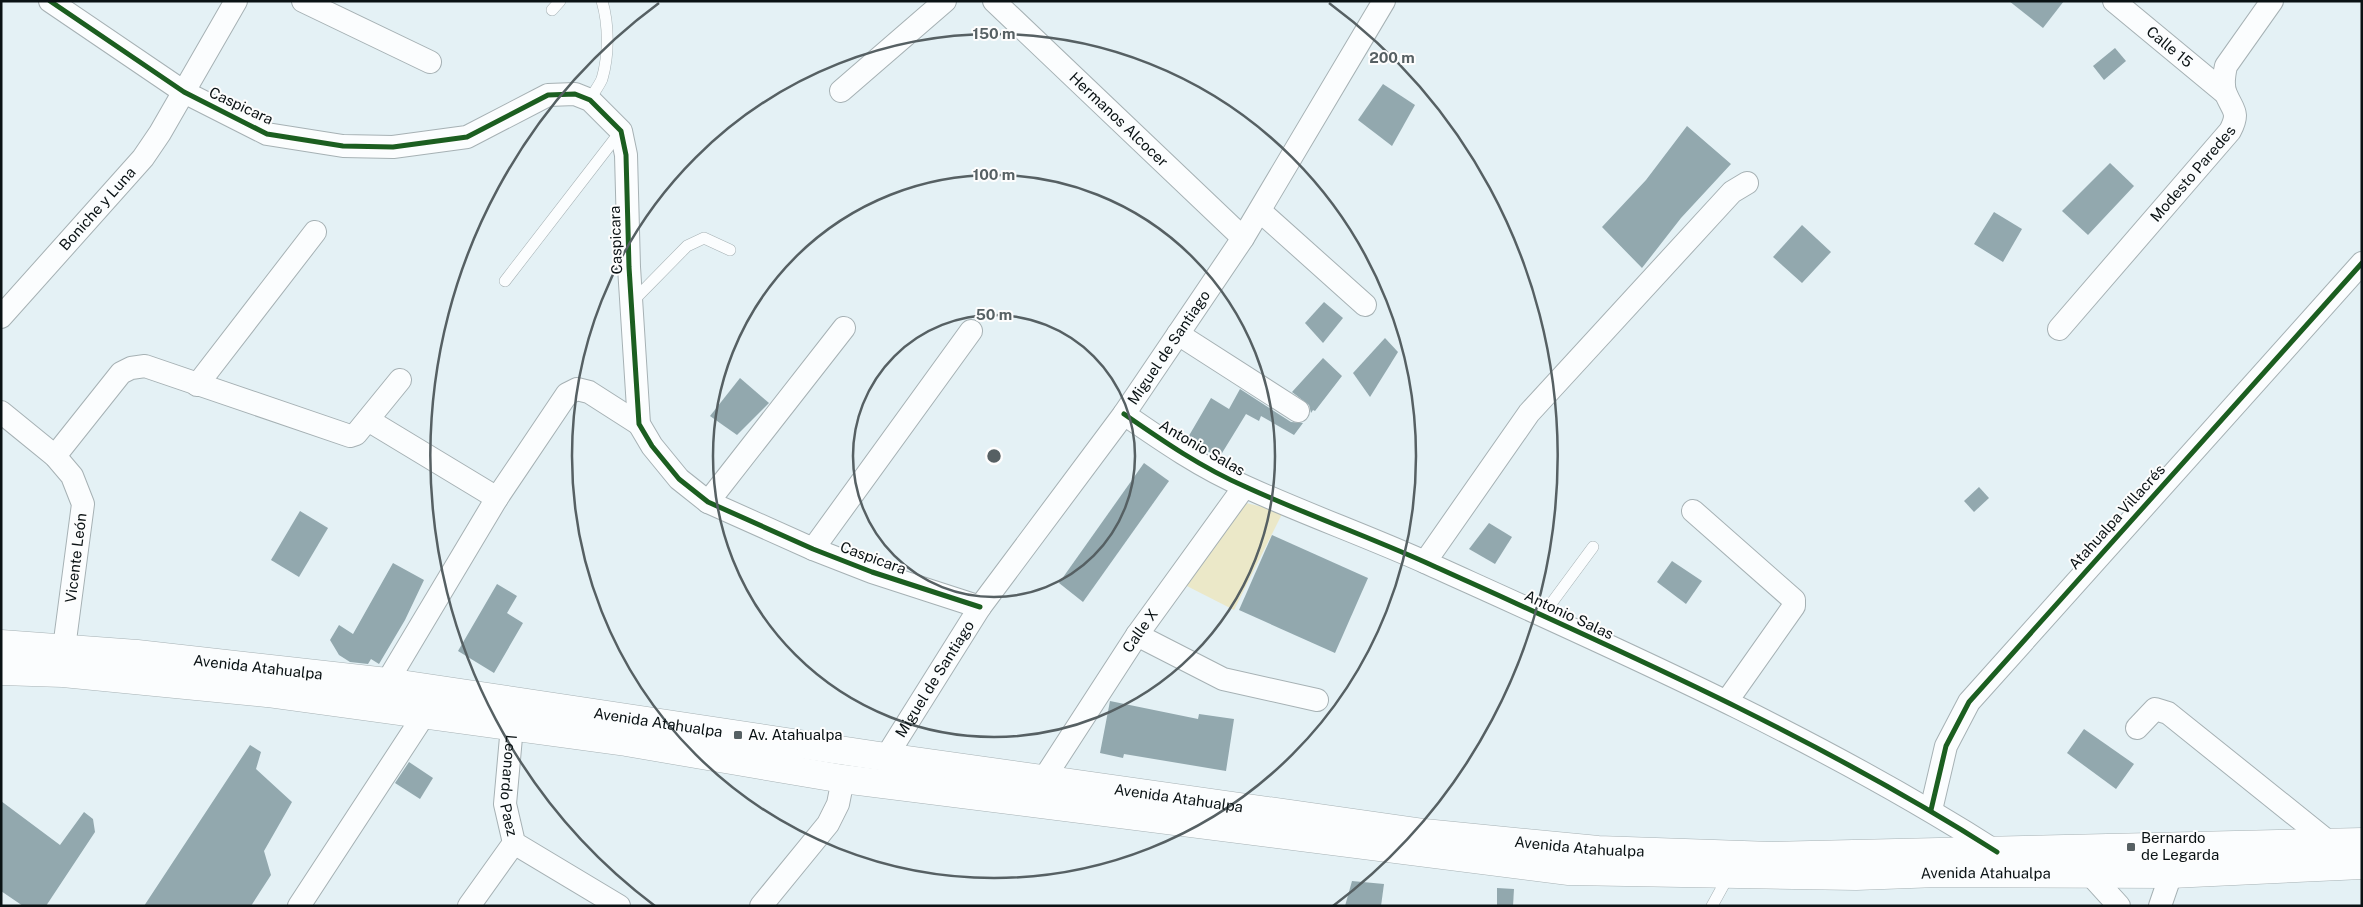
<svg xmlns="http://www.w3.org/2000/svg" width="2363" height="907" font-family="'Public Sans',sans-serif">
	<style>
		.green { fill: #ebe8c8 }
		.building { fill: #92a8ae }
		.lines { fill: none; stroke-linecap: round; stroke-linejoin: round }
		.lane-casing { stroke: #a6b1b4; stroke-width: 12 }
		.street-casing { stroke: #a6b1b4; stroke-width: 24 }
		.highway-casing { stroke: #a6b1b4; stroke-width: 29 }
		.lane { stroke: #fbfdfe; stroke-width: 11 }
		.street { stroke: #fbfdfe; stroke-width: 22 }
		.highway { stroke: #fbfdfe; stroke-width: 28 }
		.cycleway-casing { stroke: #fdfdfd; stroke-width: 8 }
		.cycleway { stroke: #1b5e20; stroke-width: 5 }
		.ring { fill: none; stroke: #566063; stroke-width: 2.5 }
		.poi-dot { fill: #566063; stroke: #fdfdfd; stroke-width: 2 }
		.labels { text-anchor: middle; stroke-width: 4; stroke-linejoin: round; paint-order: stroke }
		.street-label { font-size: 15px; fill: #0a1214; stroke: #fdfdfd }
		.poi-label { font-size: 15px; fill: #0a1214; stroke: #fdfdfd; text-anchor: start }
		.centre { fill: #566063; stroke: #fdfdfd; stroke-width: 2.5 }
		.ring-label { font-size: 15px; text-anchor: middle; font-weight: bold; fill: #566063; stroke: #fdfdfd; stroke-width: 4; stroke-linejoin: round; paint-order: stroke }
	</style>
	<rect width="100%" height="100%" fill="#e4f1f5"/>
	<polygon class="green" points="1242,502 1283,512 1234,610 1181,583"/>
	<g class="building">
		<polygon points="2009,1 2064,1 2043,28"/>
		<polygon points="2115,48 2126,61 2104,80 2093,66"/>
		<polygon points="1383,84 1415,105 1392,146 1358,120"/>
		<polygon points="1687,126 1731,164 1681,218 1642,268 1602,227 1646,180"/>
		<polygon points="2110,163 2134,186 2088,235 2062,211"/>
		<polygon points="1994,212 2022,229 2003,262 1974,244"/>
		<polygon points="1802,225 1831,252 1802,283 1773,257"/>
		<polygon points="1324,302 1343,318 1323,343 1305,323"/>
		<polygon points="1385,338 1398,352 1370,397 1353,373"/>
		<polygon points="1323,358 1342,376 1315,411 1313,410 1311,413 1309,405 1292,392"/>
		<polygon points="740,378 769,403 737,435 710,416"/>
		<polygon points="1240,389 1291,422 1303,423 1294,435 1261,416 1259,421 1246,414 1219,458 1187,439 1211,398 1229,409"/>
		<polygon points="1144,463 1169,481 1083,602 1059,583"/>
		<polygon points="1979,487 1989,498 1974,512 1964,501"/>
		<polygon points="300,511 328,528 299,577 271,560"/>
		<polygon points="1489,523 1512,537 1495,564 1469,549"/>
		<polygon points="1272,535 1368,578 1335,653 1239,610"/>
		<polygon points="1672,561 1702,581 1686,604 1657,582"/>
		<polygon points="393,563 424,580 405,620 379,664 371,659 368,664 350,662 339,655 330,640 339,625 353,634"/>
		<polygon points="497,584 517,596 507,613 523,623 494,673 458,651"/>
		<polygon points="1110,701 1198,719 1199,714 1234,719 1226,771 1124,754 1123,758 1100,753"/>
		<polygon points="2084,729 2134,764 2116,789 2067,753"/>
		<polygon points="250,745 261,752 256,769 292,802 264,851 271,875 251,906 144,906"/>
		<polygon points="409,762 433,778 420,799 395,783"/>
		<polygon points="1,801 60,845 84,812 93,819 95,832 46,906 23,906 1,891"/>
		<polygon points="1352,881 1384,884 1381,906 1345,906"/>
		<polygon points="1497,888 1514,889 1513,906 1497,906"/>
	</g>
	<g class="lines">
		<g class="lane-casing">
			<g id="lane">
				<polyline points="552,10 560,1"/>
				<path d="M590 100C593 93 599 86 602 79 609 55 609 25 602 1"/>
				<polyline points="505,281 620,132"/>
				<polyline points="633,301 687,246 704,238 730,250"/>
				<polyline points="1542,616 1593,547"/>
				<polyline points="1712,906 1729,875"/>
			</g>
		</g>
		<g class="street-casing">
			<g id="street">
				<polyline points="50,1 184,92 267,134 343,146 393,147 467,137 548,95 575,94 590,100 621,131 626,155 629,267 639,424 652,446 679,479 708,502 813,549 872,572 980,607"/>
				<polyline points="303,1 430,62"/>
				<path id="s1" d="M994 1 1243 238"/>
				<path id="s2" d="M2114 1 2225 93"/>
				<polyline points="841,91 945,1"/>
				<polyline points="1260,211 1365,305"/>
				<path id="s3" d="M1 317 143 158 160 133 236 1"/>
				<path id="s4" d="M2059 329 2230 131C2240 112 2233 111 2226 94 2222 85 2224 75 2226 66L2272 1"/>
				<polyline points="1178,334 1298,411"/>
				<polyline points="197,385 315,232"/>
				<polyline points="1,412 55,456 72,476 83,504 64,648"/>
				<path d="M1124 414C1163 441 1202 468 1246 487 1305 514 1367 536 1427 563 1621 651 1817 737 1997 852"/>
				<polyline points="368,420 497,498"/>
				<polyline points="55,456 121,373 131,368 145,366 350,436 356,434 400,380"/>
				<polyline points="708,502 844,328"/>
				<polyline points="1693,511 1794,600 1794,606 1727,701"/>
				<polyline points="813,549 971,331"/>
				<polyline points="1425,562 1529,413 1732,192 1747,183"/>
				<polyline points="1137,635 1223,679 1317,700"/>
				<polyline points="387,682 497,498 567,394 577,389 589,392 639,424"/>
				<path id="s5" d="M512 726 505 804 514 843 619 906"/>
				<polyline points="2137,728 2155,709 2168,713 2330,843"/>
				<path id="s6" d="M886 757 980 607 1124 414 1243 238 1384 1"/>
				<path id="s7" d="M1043 780 1137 635 1244 487"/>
				<polyline points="1931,810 1946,746 1969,702 2362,263"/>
				<polyline points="2090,874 2119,906"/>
				<polyline points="299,906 424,715"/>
				<polyline points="469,906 514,843"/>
				<polyline points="761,906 828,824 838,804 843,779"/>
				<polyline points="2160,906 2171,874"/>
			</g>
		</g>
		<g class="highway-casing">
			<g id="highway">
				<path id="s8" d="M1 644 137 654 387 682 886 757 1424 833 1598 850 1772 856 2362 842"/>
				<path id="s9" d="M1 671 63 673 267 693 626 742 843 779 1569 871 1856 876 1938 873 2171 874 2362 865"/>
			</g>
		</g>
		<use href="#lane" class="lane"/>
		<use href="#street" class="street"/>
		<use href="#highway" class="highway"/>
		<g class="cycleway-casing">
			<g id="cycleway">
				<polyline points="50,1 184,92 267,134 343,146 393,147 467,137 548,95 575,94 590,100 621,131 626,155 629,267 639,424 652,446 679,479 708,502 813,549 872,572 980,607"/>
				<path d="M1124 414C1163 441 1202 468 1246 487 1305 514 1367 536 1427 563 1621 651 1817 737 1997 852"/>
				<polyline points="1931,810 1946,746 1969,702 2362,263"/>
			</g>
		</g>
		<use href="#cycleway" class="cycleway"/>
	</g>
	<g class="ring">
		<circle cx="994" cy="456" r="141"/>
		<circle cx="994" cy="456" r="281"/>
		<circle cx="994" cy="456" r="422"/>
		<path d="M655 906A563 563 0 0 1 659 3M1329 3A563 563 0 0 1 1333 906"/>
	</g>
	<g class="poi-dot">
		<rect x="733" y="730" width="10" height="10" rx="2.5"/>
		<rect x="2126" y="842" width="10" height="10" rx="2.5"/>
	</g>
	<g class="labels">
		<g class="street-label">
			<text dy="5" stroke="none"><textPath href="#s2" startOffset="72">Calle 15</textPath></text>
			<text transform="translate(241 106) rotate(25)" y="5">Caspicara</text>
			<text dy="5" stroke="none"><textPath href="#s1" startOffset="172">Hermanos Alcocer</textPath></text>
			<text dy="5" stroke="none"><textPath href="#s4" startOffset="205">Modesto Paredes</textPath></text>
			<text dy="5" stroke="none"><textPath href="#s3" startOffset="145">Boniche y Luna</textPath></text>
			<text transform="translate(616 240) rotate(-92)" y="5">Caspicara</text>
			<text dy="5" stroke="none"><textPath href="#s6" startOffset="498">Miguel de Santiago</textPath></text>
			<text transform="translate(1202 448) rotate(30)" y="5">Antonio Salas</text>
			<text transform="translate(2117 517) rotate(-48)" y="5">Atahualpa Villacrés</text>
			<text transform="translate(76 558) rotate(-83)" y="5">Vicente León</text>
			<text transform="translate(873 558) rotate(20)" y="5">Caspicara</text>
			<text transform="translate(1569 615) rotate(25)" y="5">Antonio Salas</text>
			<text dy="5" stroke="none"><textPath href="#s7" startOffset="178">Calle X</textPath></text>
			<text dy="5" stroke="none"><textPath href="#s8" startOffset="258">Avenida Atahualpa</textPath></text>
			<text dy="5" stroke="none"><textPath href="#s6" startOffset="92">Miguel de Santiago</textPath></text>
			<text dy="5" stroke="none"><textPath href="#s8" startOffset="662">Avenida Atahualpa</textPath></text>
			<text dy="5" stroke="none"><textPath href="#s5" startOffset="60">Leonardo Paez</textPath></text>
			<text dy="5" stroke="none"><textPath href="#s8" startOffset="1188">Avenida Atahualpa</textPath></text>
			<text dy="5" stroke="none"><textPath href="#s8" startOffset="1592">Avenida Atahualpa</textPath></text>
			<text dy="5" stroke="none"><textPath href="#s9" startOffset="1998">Avenida Atahualpa</textPath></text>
		</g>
		<g class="poi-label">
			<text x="748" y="740">Av. Atahualpa</text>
			<text x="2141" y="843">Bernardo<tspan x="2141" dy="17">de Legarda</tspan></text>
		</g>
	</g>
	<circle cx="994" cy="456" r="8" class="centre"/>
	<g class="ring-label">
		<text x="994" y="39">150 m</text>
		<text x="1392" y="63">200 m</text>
		<text x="994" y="180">100 m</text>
		<text x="994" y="320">50 m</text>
	</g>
	<rect width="2363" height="907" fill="none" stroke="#0a1214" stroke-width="5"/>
</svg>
